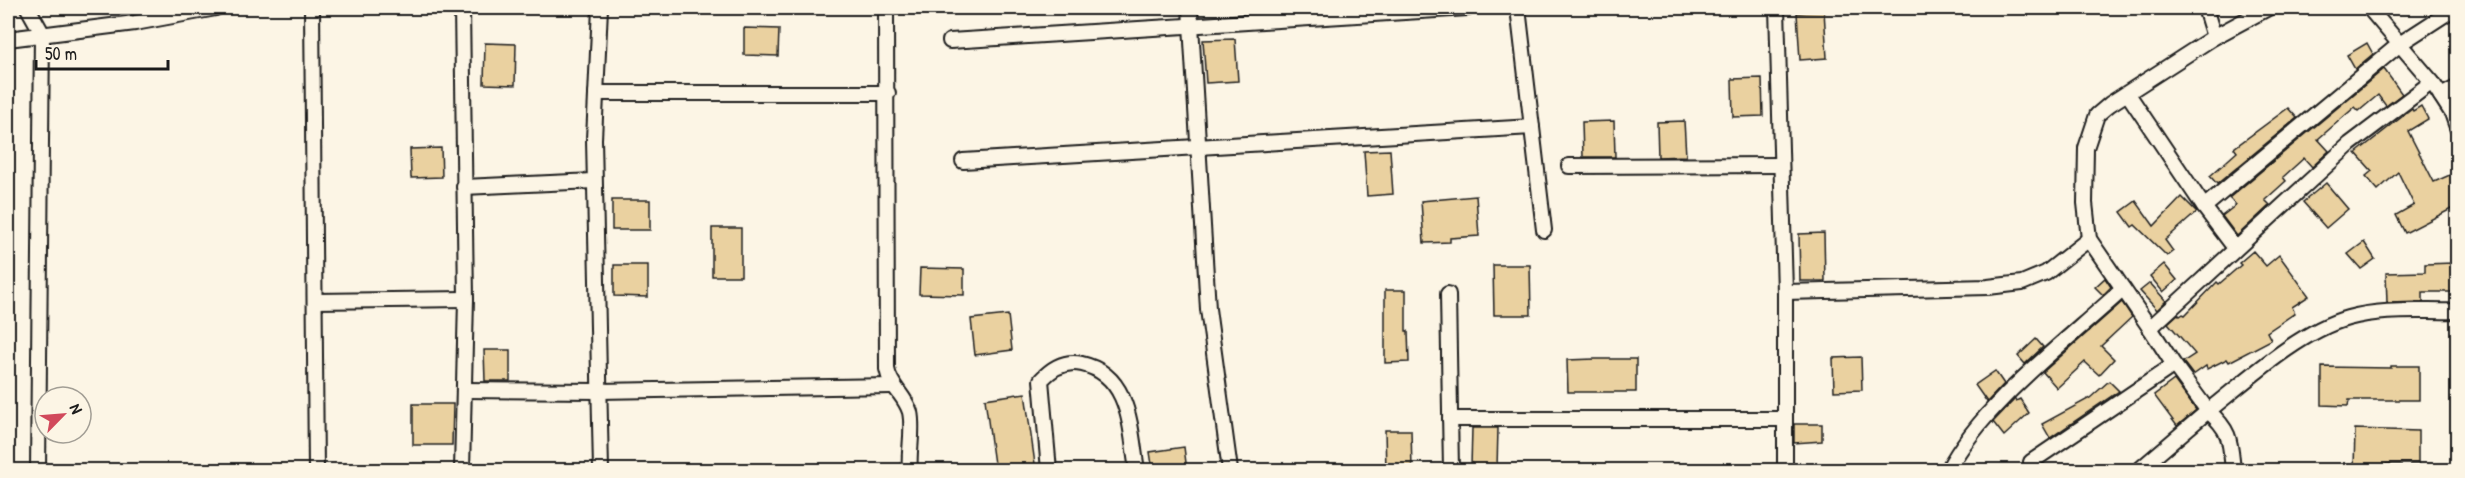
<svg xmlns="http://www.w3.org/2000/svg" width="2465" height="478" font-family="'Patrick Hand',sans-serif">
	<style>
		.building { fill: #ead1a0; stroke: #1c1c1c; stroke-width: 1.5 }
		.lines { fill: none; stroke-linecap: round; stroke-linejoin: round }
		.street-casing { stroke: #1c1c1c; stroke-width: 18 }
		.street { stroke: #fcf5e5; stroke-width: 14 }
	</style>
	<rect width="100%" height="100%" fill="#fcf5e5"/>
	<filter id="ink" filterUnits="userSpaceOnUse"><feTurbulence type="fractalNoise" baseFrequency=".0167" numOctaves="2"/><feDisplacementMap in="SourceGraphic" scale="12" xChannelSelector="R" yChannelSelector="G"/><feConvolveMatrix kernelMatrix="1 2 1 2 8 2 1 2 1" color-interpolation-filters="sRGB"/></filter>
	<g filter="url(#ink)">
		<g class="building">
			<polygon points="1824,11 1827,58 1800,60 1797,13"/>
			<polygon points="744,28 779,29 778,56 744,55"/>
			<polygon points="1235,39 1238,81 1206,83 1203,40"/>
			<polygon points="485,43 516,44 515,85 484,84"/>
			<polygon points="2367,43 2373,54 2355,69 2347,55"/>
			<polygon points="2384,69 2402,94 2386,106 2378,95 2359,111 2355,107 2318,139 2329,151 2312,167 2304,158 2283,177 2286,181 2265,200 2270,205 2237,236 2222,216 2236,205 2229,198"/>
			<polygon points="1762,78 1763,116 1733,117 1732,79"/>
			<polygon points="2421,106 2428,119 2408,131 2434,182 2452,174 2457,186 2457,206 2405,233 2396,215 2414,205 2398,172 2378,190 2366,176 2372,171 2356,153 2412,109 2413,111"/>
			<polygon points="2288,108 2297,118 2217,184 2210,176 2237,152 2234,148"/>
			<polygon points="1614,121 1615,157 1583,157 1582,122"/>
			<polygon points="1684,121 1686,156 1658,157 1657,122"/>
			<polygon points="441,148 442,177 411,178 410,149"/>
			<polygon points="1390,150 1393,194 1367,196 1364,151"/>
			<polygon points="2326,183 2348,209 2326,228 2303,202"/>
			<polygon points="1476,196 1479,236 1450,238 1450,242 1424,243 1421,201"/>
			<polygon points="2182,197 2197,212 2165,240 2173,251 2167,256 2135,225 2132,227 2121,212 2136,201 2154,226"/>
			<rect x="612" y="200" width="38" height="30"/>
			<rect x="712" y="228" width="29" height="48"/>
			<polygon points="1824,233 1825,281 1800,281 1799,234"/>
			<polygon points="2364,242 2375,259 2361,269 2348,254"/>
			<polygon points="2253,251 2266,266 2279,255 2309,296 2292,307 2295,313 2267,332 2271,340 2229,362 2227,359 2207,369 2206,366 2193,375 2183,362 2195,354 2168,323 2178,314 2180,316 2183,314 2185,315 2217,282 2219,284 2241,265 2239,263"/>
			<polygon points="2453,263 2454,292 2423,292 2423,302 2387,303 2386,273 2425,272 2425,264"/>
			<polygon points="2164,264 2177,280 2163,292 2150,276"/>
			<polygon points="614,265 648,265 648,297 614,296"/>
			<polygon points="1493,265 1530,265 1531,315 1494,315"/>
			<polygon points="920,268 964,269 964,295 919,294"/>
			<polygon points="2105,278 2111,287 2103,295 2095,287"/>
			<polygon points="2150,283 2166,301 2157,310 2140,291"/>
			<polygon points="1385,290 1406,290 1406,331 1408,331 1409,362 1385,363"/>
			<polygon points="2122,302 2132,317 2101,346 2114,359 2099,375 2085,362 2057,388 2043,372"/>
			<polygon points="1008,315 1012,350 975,355 971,319"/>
			<polygon points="2036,339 2043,347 2025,364 2018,356"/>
			<polygon points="484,350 510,350 510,381 485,381"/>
			<polygon points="1861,357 1862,390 1834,391 1833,358"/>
			<polygon points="1595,359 1636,359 1636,392 1568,392 1567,360"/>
			<polygon points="2391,366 2419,366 2419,400 2349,400 2348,406 2322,405 2322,367 2391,368"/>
			<polygon points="1995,371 2004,384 1987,402 1975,385"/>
			<polygon points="2174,380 2196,410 2177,426 2154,395"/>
			<polygon points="2109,381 2119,391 2050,438 2042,424 2090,398"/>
			<polygon points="1025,393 1036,471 995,471 985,399"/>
			<polygon points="2015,399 2016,401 2020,399 2029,413 2004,436 1993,422"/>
			<polygon points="413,404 453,404 452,445 413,445"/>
			<polygon points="1794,424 1822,424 1822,441 1794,443"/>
			<polygon points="1472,428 1498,428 1497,468 1471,467"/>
			<polygon points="2355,429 2418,431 2418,464 2386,464 2386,470 2354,469"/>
			<polygon points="1385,430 1411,430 1412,471 1386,471"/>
			<polygon points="1184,447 1187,471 1153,471 1150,452"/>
		</g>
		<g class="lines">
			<g class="street-casing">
				<g id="street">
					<polyline points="28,8 42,33 38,470"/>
					<polyline points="312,8 316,470"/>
					<polyline points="462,8 466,299 462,470"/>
					<polyline points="600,8 594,139 601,470"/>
					<path d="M886 8 887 369C890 387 905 395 910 412 914 431 908 451 910 470"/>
					<polyline points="1190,8 1208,309 1230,470"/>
					<polyline points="1518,8 1544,230"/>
					<polyline points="1777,8 1785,292 1785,470"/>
					<polyline points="2205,8 2214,37 2268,8"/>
					<path d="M2369 8 2432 82 2350 144 2150 328 2174 365 2208 411C2247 380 2300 331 2348 318 2382 308 2422 312 2458 311"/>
					<polyline points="8,39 135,23 216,8"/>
					<polyline points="950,41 1468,8"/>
					<polyline points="2432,82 2452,113 2458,130"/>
					<polyline points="596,93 888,93"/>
					<polyline points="2128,94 2204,207 2401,43 2455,8"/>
					<polyline points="2441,96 2458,87"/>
					<polyline points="963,161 1532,127"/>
					<polyline points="1569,166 1781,165"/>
					<polyline points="464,187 594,181"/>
					<polyline points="2204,207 2235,248"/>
					<polyline points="1785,292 1988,287 2022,283 2046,273 2089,239"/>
					<polyline points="1448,294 1451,470"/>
					<polyline points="316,301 466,299"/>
					<polyline points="2150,328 2089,239 2085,203 2086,148 2097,115 2110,104 2214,37"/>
					<polyline points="464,390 599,391 892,386"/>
					<polyline points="1450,419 1785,419"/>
					<polyline points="2031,462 2174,365"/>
					<path d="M1049 470 1041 380C1052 368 1066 360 1082 364 1131 375 1130 429 1137 470"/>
					<path d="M1948 470C1983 403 2067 341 2123 289"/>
					<path d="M2139 470 2208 411C2231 431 2230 441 2233 470"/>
				</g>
			</g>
			<use href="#street" class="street"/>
		</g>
	</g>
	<rect width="2465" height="478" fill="none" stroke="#fcf5e5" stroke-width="30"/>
	<rect x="15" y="15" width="2435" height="448" fill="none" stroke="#1c1c1c" stroke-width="2" filter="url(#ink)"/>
	<g transform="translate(63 415) rotate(65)"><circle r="28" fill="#fcf5e5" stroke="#a29e95" stroke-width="1.5"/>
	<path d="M0-4.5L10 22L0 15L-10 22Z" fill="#d1495b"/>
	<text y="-9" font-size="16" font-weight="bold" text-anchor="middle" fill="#1c1c1c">N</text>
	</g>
	<path d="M36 60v9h132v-9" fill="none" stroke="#1c1c1c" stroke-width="3"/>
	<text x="45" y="60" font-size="18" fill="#1c1c1c" stroke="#fcf5e5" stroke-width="4.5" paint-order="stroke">50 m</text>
</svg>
